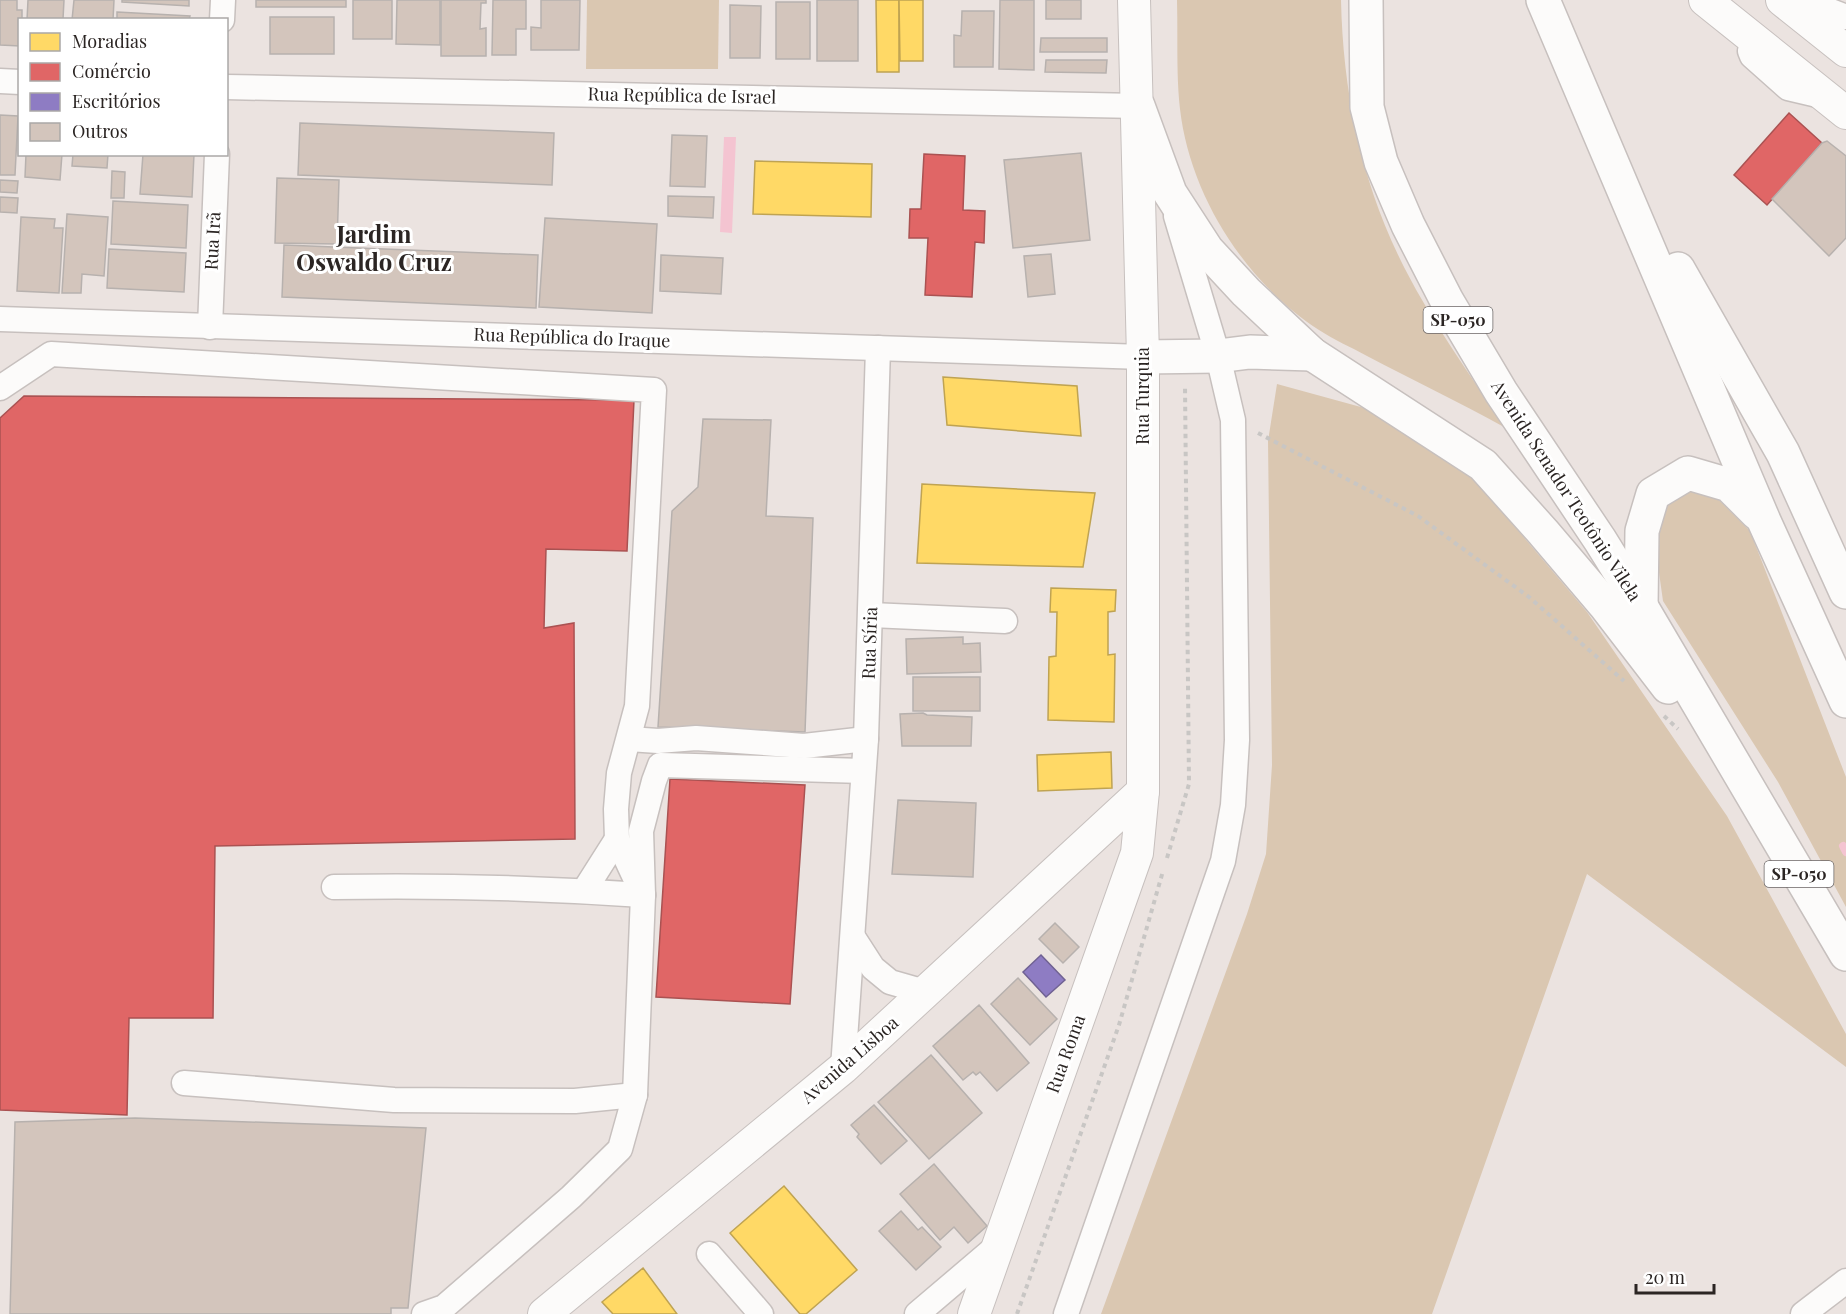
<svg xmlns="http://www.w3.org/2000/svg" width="1846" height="1314" font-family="'Playfair Display',serif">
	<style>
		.green { fill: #dac7b1 }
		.water { fill: #f4c4d1 }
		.homes { fill: #ffd966; stroke: #bfa352; stroke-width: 1.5 }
		.shops { fill: #e06666; stroke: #aa5252; stroke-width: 1.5 }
		.offices { fill: #8e7cc3; stroke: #706293; stroke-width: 1.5 }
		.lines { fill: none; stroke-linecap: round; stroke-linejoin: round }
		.stream { stroke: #f4c4d1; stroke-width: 8 }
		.building { fill: #d3c5bc; stroke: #b7b1ae; stroke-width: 1.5 }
		.minor-casing { stroke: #c7c0be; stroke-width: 27 }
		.major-casing { stroke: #c7c0be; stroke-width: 34 }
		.highway-casing { stroke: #c7c0be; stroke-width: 36 }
		.path { stroke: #c8c6c4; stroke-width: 4; stroke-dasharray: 4.5 4.5; stroke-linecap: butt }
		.minor { stroke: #fcfbfa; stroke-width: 24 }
		.major { stroke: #fcfbfa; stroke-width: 32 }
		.highway { stroke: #fcfbfa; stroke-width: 33 }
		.labels { text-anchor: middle; stroke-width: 6; stroke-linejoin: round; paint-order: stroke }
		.shield { fill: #fff; stroke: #6b6665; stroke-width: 1.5 }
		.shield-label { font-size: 16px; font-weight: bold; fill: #2b2523 }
		.street-label { font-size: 18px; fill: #2b2523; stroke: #fff }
		.district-label { font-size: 24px; font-weight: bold; fill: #2b2523; stroke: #fff }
	</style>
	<rect width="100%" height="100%" fill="#ebe3e0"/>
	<g class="green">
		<polygon points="587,0 719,0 718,69 586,69"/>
		<path d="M1177 0H1341C1343 94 1362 185 1405 269 1433 324 1471 375 1504 427 1459 402 1413 380 1367 356 1351 347 1334 340 1319 330 1246 283 1190 196 1180 109 1176 74 1178 36 1177 0Z"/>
		<polygon points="1277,384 1390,415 1472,476 1587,612 1727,816 1846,1034 1846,1067 1587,874 1432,1314 1101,1314 1247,914 1266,854 1272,765 1268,441"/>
		<polygon points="1688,488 1716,497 1750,531 1846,777 1846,907 1778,782 1663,601 1655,544 1661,501"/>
	</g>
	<polygon class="water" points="724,137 736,137 732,233 720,232"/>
	<g class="homes">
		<polygon points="876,0 899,0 899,72 877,72"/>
		<polygon points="899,0 923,0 923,61 900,61"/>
		<polygon points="755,161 872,164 871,217 753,214"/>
		<polygon points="943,377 1077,386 1081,436 947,425"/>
		<polygon points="922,484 1095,493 1083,567 917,563"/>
		<polygon points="1051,588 1116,590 1115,611 1108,612 1108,655 1115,654 1114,722 1048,720 1049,657 1056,656 1057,612 1050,612"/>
		<polygon points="1111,752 1112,788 1038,791 1037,755"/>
		<polygon points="784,1186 857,1270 806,1314 800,1314 730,1233"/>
		<polygon points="643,1268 677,1314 613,1314 602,1302"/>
	</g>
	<g class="shops">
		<polygon points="1789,113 1822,143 1767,205 1734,175"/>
		<polygon points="924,154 965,156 963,210 985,211 984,243 975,242 972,297 925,295 928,238 909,238 910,209 921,209"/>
		<polygon points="24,396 634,400 627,551 546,549 544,628 574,623 575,839 215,846 213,1018 129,1018 127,1115 0,1110 0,418"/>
		<polygon points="670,779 805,785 790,1004 656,997"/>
	</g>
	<polygon class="offices" points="1041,955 1065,980 1046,997 1023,972"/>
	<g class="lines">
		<polyline class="stream" points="1843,846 1846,852"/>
	</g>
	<g class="building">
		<polygon points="0,0 17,0 17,10 22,10 22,20 20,20 20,46 0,45"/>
		<polygon points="28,0 64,0 63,19 27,20"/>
		<polygon points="74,0 114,0 113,20 72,20"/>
		<polygon points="122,0 189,0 189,6 122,2"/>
		<rect x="256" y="0" width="90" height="7"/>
		<rect x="353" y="0" width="39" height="39"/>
		<polygon points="397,0 440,0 440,45 396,44"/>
		<polygon points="441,0 486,0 486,3 481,3 480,29 486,28 486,56 441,56"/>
		<polygon points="493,0 526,0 526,29 516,29 516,55 492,55"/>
		<polygon points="541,0 580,0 579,50 531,50 531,27 541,28"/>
		<rect x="817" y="0" width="41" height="61"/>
		<polygon points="1000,0 1034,0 1034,70 999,69"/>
		<rect x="1046" y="0" width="35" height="19"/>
		<rect x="776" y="2" width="34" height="57"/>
		<polygon points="730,5 761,6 760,58 730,58"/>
		<polygon points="962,11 994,11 993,67 954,67 954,35 961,36"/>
		<polygon points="117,12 190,16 189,20 117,20"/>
		<rect x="270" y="17" width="64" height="37"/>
		<polygon points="1041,38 1107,38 1107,52 1040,52"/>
		<polygon points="1046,60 1107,60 1106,73 1045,72"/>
		<polygon points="0,115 18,116 15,175 0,175"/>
		<polygon points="300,123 554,133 552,185 298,175"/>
		<polygon points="672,135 707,136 705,187 670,186"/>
		<polygon points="1827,141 1846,156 1846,238 1829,256 1772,199 1822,143"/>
		<polygon points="1081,153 1090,240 1013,248 1004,160"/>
		<polygon points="26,154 62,154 60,180 25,177"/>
		<polygon points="73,154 108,154 107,168 72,166"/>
		<polygon points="143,154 194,154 192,197 140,194"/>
		<polygon points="112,171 125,172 124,198 111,198"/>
		<polygon points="277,178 339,180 337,244 275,243"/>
		<polygon points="0,180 18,181 17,193 0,192"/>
		<polygon points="668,196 714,197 713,218 668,216"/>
		<polygon points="0,197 18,198 17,213 0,212"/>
		<polygon points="113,201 188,205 186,248 111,244"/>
		<polygon points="67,214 108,217 104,276 82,274 81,293 62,293"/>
		<polygon points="21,217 55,219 54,228 63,228 59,293 17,291"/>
		<polygon points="545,218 657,224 652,313 539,307"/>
		<polygon points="284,245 538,255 536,308 282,297"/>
		<polygon points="109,249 186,253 184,292 107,288"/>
		<polygon points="1051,254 1055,294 1028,297 1024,256"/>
		<polygon points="661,255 723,258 721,294 660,291"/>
		<polygon points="703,419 771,420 766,516 813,518 805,732 658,727 672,511 698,487"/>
		<polygon points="963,637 963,644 980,643 981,672 907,674 906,639"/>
		<rect x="913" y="677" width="67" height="34"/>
		<polygon points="923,713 927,715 972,717 971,746 902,746 900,714"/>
		<polygon points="898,800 976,803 973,877 892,874"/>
		<polygon points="1055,923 1079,947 1063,963 1039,939"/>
		<polygon points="1018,978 1057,1019 1030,1045 991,1004"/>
		<polygon points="979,1005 1029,1063 997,1091 980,1072 976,1075 973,1072 963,1080 933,1046"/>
		<polygon points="931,1055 982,1113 929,1159 878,1102"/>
		<polygon points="874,1105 907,1141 881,1164 857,1137 859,1134 851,1125"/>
		<polygon points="135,1118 426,1128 408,1308 391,1308 391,1314 10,1314 15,1122"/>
		<polygon points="934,1164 987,1226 968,1243 954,1227 940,1240 900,1194"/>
		<polygon points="901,1211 918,1230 922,1227 941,1247 916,1270 879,1231"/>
	</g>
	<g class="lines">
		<g class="minor-casing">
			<g id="minor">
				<polyline points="1803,0 1846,17"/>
				<polyline points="222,20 223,0"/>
				<polyline points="1750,51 1752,56 1788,88 1822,96"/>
				<polyline points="0,81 20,82"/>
				<polyline points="226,87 1138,106"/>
				<polyline points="0,319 1143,357"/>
				<polyline points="210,327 217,154"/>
				<polyline points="0,388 51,354 654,390 637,706 619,773 616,809 617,839 643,895"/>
				<polyline points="871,615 1005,621"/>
				<polyline points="629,739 658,741 696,738 804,746 866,739"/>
				<path d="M334 887C437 885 540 888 643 895"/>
				<polyline points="584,891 617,839"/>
				<polyline points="853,937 873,968 890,982 925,992"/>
				<polyline points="843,1068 866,739 878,348"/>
				<polyline points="184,1083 394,1100 575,1101 635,1095"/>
				<polyline points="709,1254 761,1314"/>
				<polyline points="424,1314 444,1307 571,1197 620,1149 635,1095 643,895 641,831 654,781 660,765 863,771"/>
				<polyline points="917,1314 997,1246"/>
				<polyline points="1066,1314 1223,861 1233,805 1237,740 1233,420 1218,356 1176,216"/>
				<polyline points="1803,1314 1846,1281"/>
			</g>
		</g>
		<g class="major-casing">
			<g id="major">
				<polyline points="1705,0 1846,113"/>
				<polyline points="1782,0 1846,51"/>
				<polyline points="544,1314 843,1068 1143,791"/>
				<polyline points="974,1314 1137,853 1143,791 1143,357 1134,0"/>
			</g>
		</g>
		<g class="highway-casing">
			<g id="highway">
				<polyline points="1366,0 1367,107 1381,162 1408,225 1447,301 1501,392 1600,540 1641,606 1846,954"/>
				<polyline points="1543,0 1764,521 1846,701"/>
				<polyline points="1138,106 1170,193 1207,250 1246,292 1312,354 1483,465 1543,532 1605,605 1668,687"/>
				<polyline points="1678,269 1783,453 1846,592"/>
				<polyline points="1143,357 1218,356 1250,352 1312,354"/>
				<polyline points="1641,606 1642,531 1653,494 1688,473 1729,485 1757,513"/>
			</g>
		</g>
		<g class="path">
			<polyline points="1258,433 1418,516 1529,597 1624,681"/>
			<polyline points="1664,716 1678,729"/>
			<polyline points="1167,858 1189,784 1185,386"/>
			<polyline points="1017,1314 1119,1025 1163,871"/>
		</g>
		<use href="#minor" class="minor"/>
		<use href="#major" class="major"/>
		<use href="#highway" class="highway"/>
	</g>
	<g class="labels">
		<g class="shield">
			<rect x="1423.5" y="307" width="69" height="26" rx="4.5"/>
			<rect x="1764.5" y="861" width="69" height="26" rx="4.5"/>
		</g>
		<g class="shield-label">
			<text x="1458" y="326">SP-050</text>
			<text x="1799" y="880">SP-050</text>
		</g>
		<g class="street-label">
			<text transform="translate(682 96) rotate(1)" y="6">Rua República de Israel</text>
			<text transform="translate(213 241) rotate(-87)" y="6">Rua Irã</text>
			<text transform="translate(572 338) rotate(2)" y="6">Rua República do Iraque</text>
			<text transform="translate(1143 396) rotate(-90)" y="6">Rua Turquia</text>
			<text transform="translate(1566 491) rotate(57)" y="6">Avenida Senador Teotônio Vilela</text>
			<text transform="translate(870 643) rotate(-88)" y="6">Rua Síria</text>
			<text transform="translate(1066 1054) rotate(-70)" y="6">Rua Roma</text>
			<text transform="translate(850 1060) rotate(-41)" y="6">Avenida Lisboa</text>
		</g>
		<g class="district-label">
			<text x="374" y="243">Jardim<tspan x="374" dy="28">Oswaldo Cruz</tspan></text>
		</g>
	</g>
	<rect x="18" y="18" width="210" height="138" fill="#ffffff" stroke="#aaa8a7" stroke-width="1.5"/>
	<rect x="30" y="33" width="30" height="18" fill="#ffd966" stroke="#aaa8a7" stroke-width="1.5"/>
	<text x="72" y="48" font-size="18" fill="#2b2523">Moradias</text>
	<rect x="30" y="63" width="30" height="18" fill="#e06666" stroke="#aaa8a7" stroke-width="1.5"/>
	<text x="72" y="78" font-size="18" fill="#2b2523">Comércio</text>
	<rect x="30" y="93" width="30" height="18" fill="#8e7cc3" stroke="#aaa8a7" stroke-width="1.5"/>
	<text x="72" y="108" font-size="18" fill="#2b2523">Escritórios</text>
	<rect x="30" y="123" width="30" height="18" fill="#d3c5bc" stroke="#aaa8a7" stroke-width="1.5"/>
	<text x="72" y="138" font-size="18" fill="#2b2523">Outros</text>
	<path d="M1636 1284v9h78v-9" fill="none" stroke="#2b2523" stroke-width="3"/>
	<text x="1645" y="1284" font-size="18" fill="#2b2523" stroke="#ffffff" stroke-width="4.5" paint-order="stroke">20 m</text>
</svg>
